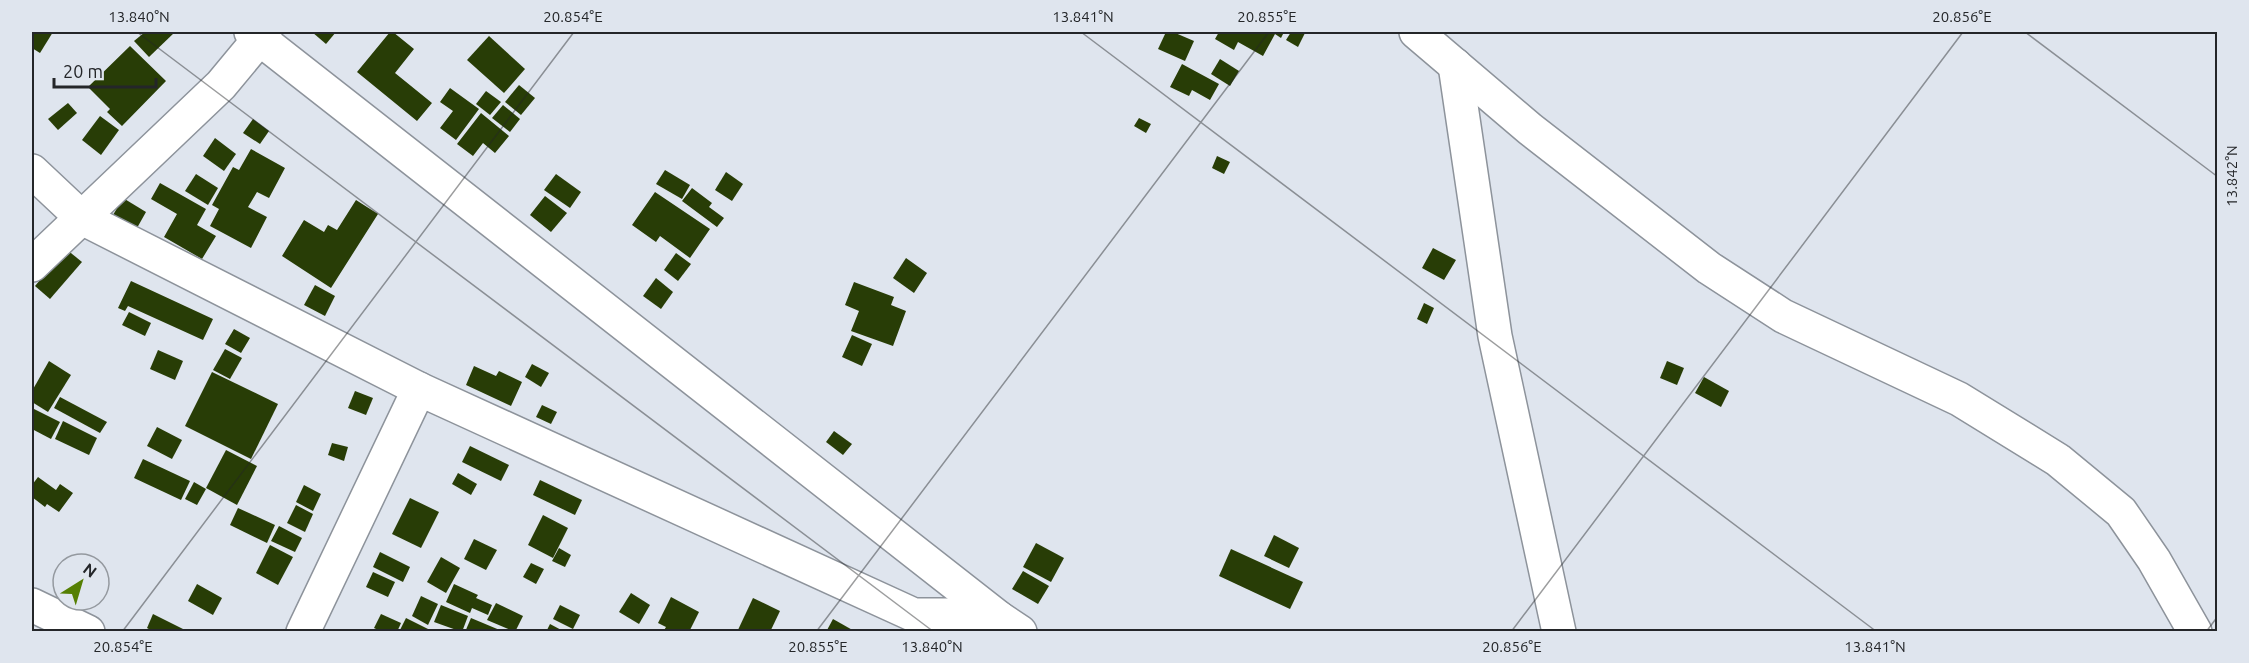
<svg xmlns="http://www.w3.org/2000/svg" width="2249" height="663" font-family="Ubuntu,sans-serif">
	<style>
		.building { fill: #283d06 }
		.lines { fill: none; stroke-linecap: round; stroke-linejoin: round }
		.street-casing { stroke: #8d939b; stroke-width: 36 }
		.street { stroke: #fff; stroke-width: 33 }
		.ticks { fill: none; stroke: #242629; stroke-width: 1.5; stroke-opacity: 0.45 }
		.neatline { fill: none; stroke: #242629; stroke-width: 2 }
		.ticks-label { font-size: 15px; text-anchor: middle; fill: #242629 }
	</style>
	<rect width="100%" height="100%" fill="#dfe5ee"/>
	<g class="building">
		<polygon points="32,32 53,32 40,53 32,48"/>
		<polygon points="145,32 175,32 149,57 134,41"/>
		<polygon points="312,32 336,32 326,44"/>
		<polygon points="390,32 393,32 414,49 395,73 432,103 417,121 357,72"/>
		<polygon points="1166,32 1173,32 1194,41 1185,61 1158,49"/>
		<polygon points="1219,32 1284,32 1281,38 1275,34 1263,56 1238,42 1234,50 1215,39"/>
		<polygon points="1291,32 1305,33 1298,47 1286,40"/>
		<polygon points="489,36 525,69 504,93 467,60"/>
		<polygon points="130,46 166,81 122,126 107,112 110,109 88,87"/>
		<polygon points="1220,59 1239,71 1230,86 1211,74"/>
		<polygon points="1182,64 1219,84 1210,100 1192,90 1189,96 1170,87"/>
		<polygon points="519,85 535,98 521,115 505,102"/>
		<polygon points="450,88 479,109 456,140 440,128 453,111 440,102"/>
		<polygon points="486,91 501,102 490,115 476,104"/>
		<polygon points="68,103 77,113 58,130 48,119"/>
		<polygon points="503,105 520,119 510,132 492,118"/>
		<polygon points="481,113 509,136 495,153 483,143 473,156 457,144"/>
		<polygon points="100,116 119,130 101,155 82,140"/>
		<polygon points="1139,118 1151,124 1146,133 1134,126"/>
		<polygon points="253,119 269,131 260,144 243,133"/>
		<polygon points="215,138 236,154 224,171 203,156"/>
		<polygon points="251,149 285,168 269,198 257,192 248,207 267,217 251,248 210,226 219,209 212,205 233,167 239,170"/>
		<polygon points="1217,156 1230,162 1224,174 1212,168"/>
		<polygon points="665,170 690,185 682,199 656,184"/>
		<polygon points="726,172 743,184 732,201 715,190"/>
		<polygon points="196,174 218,188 208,205 185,191"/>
		<polygon points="556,174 581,192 570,208 544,190"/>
		<polygon points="160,183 206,209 197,225 216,236 202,259 164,237 177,214 151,199"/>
		<polygon points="692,188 712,203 709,207 724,218 717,227 682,201"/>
		<polygon points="655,192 710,229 690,258 660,236 656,242 632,225"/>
		<polygon points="545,196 567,213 551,232 530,215"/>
		<polygon points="123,198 146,212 137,228 113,215"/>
		<polygon points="356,200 378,214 331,288 282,256 304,220 324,232 328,225 337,230"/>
		<polygon points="1433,248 1456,260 1444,280 1422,268"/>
		<polygon points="66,249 82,262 50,299 35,286"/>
		<polygon points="676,253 691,264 678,281 664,270"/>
		<polygon points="906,258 927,273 914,293 893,278"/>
		<polygon points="656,278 673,292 661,309 643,296"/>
		<polygon points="131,281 213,319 203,340 128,306 125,311 118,308"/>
		<polygon points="854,282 894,297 891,305 906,311 893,346 851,331 859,311 845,305"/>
		<polygon points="315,285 335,296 325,316 304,305"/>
		<polygon points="1424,303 1434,308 1427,324 1417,319"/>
		<polygon points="129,312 151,323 145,336 122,325"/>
		<polygon points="234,329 250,338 241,353 225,344"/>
		<polygon points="852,335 872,344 862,366 842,357"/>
		<polygon points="225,349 242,358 230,379 213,370"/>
		<polygon points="158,350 183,361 175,380 150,369"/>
		<polygon points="49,361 71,375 48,412 32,402 32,391"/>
		<polygon points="1667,361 1684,368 1677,385 1660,378"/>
		<polygon points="532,364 549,373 541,387 525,377"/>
		<polygon points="474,366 496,376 499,371 522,382 511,406 466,385"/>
		<polygon points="212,372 278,404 251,459 185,426"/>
		<polygon points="1704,377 1729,391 1721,407 1695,393"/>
		<polygon points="355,391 373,398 366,415 348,408"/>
		<polygon points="60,397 107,422 100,433 54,408"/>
		<polygon points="542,405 557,412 551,424 536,417"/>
		<polygon points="32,408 60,422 51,439 32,429"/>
		<polygon points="63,421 97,438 89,455 55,439"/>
		<polygon points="157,427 182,440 172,459 147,446"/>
		<polygon points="834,431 852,444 843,455 826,442"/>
		<polygon points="332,443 348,447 344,461 328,455"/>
		<polygon points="470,446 509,465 501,481 462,462"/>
		<polygon points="226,450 257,466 237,505 206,488"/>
		<polygon points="143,459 190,481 181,500 134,478"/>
		<polygon points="458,473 477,484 471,495 452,484"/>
		<polygon points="38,477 56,490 60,484 73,493 59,512 47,504 45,507 32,497 32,485"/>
		<polygon points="540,480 582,500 575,515 533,495"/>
		<polygon points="194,482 206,489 197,505 185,499"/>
		<polygon points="304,485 321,494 313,511 296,502"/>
		<polygon points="410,498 439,512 421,548 392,534"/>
		<polygon points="296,505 313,514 305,532 287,523"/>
		<polygon points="238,508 275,525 267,543 230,525"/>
		<polygon points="543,515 568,528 553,558 528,545"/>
		<polygon points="279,526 302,538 295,552 271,541"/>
		<polygon points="1274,535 1299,548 1289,568 1264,556"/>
		<polygon points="474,539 497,550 486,570 464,559"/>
		<polygon points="1036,543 1064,558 1051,582 1023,567"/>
		<polygon points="270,545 293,557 278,585 256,573"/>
		<polygon points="559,548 571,555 565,567 552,561"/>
		<polygon points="1231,549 1303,582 1290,609 1219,576"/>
		<polygon points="380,552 410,567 403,582 373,567"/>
		<polygon points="441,557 460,568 446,593 427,582"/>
		<polygon points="531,563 544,569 536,584 523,577"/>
		<polygon points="1023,571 1049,586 1038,604 1012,589"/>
		<polygon points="373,572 395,582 388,597 366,587"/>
		<polygon points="197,584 222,598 213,615 188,601"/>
		<polygon points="454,584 478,595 476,598 492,605 488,615 472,608 470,613 446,602"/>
		<polygon points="631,593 650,605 639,624 619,612"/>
		<polygon points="421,596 438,604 428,625 412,616"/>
		<polygon points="671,597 699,612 689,632 663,632 666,627 658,623"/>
		<polygon points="753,598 780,611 770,632 737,632"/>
		<polygon points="496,603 523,616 515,632 487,620"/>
		<polygon points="441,605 468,616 462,632 434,622"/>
		<polygon points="560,605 580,615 573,629 553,619"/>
		<polygon points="153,614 189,632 154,632 147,628"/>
		<polygon points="381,614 401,623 397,632 382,632 374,628"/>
		<polygon points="406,618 428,629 427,632 399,632"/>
		<polygon points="471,618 502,631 502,632 465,632"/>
		<polygon points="833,619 856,632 826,632"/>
		<polygon points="550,624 565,632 546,632"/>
	</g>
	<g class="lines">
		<g class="street-casing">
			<g id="street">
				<polyline points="251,32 999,618 1020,632"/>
				<polyline points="1416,32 1530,129 1709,268 1783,316 1959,399 2058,460 2121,512 2154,560 2195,632"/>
				<polyline points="1455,65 1495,336 1559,632"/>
				<polyline points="32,171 82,218 419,389 914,615 963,615 999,618"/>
				<polyline points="32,265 221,85 265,32"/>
				<polyline points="32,605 88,632"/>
				<polyline points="303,632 419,389"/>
			</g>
		</g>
		<use href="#street" class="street"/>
	</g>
	<path class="ticks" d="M137 32 934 632M1081 32 1877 632M2025 32 2218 177M122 632 574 32M816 632 1269 32M1511 632 1963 32M2206 632 2218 616"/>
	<rect width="2249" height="663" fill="none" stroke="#dfe5ee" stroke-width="66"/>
	<g transform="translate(81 582) rotate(37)"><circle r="28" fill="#dfe5ee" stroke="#94999f" stroke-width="1.5"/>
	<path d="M0-4.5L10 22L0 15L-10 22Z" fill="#557f03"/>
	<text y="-9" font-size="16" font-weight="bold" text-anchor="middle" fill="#242629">N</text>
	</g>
	<path d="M54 78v9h102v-9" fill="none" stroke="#242629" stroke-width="3"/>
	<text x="63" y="78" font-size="18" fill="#242629" stroke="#dfe5ee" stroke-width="4.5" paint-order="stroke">20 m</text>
	<rect x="33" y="33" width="2183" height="597" class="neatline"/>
	<g class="ticks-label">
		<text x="139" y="22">13.840°N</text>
		<text x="573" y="22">20.854°E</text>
		<text x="1083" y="22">13.841°N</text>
		<text x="1267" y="22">20.855°E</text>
		<text x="1962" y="22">20.856°E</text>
		<text transform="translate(2232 176) rotate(-90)" y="5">13.842°N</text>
		<text x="123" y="652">20.854°E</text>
		<text x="818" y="652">20.855°E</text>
		<text x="932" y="652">13.840°N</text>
		<text x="1512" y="652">20.856°E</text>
		<text x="1875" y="652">13.841°N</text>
	</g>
</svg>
